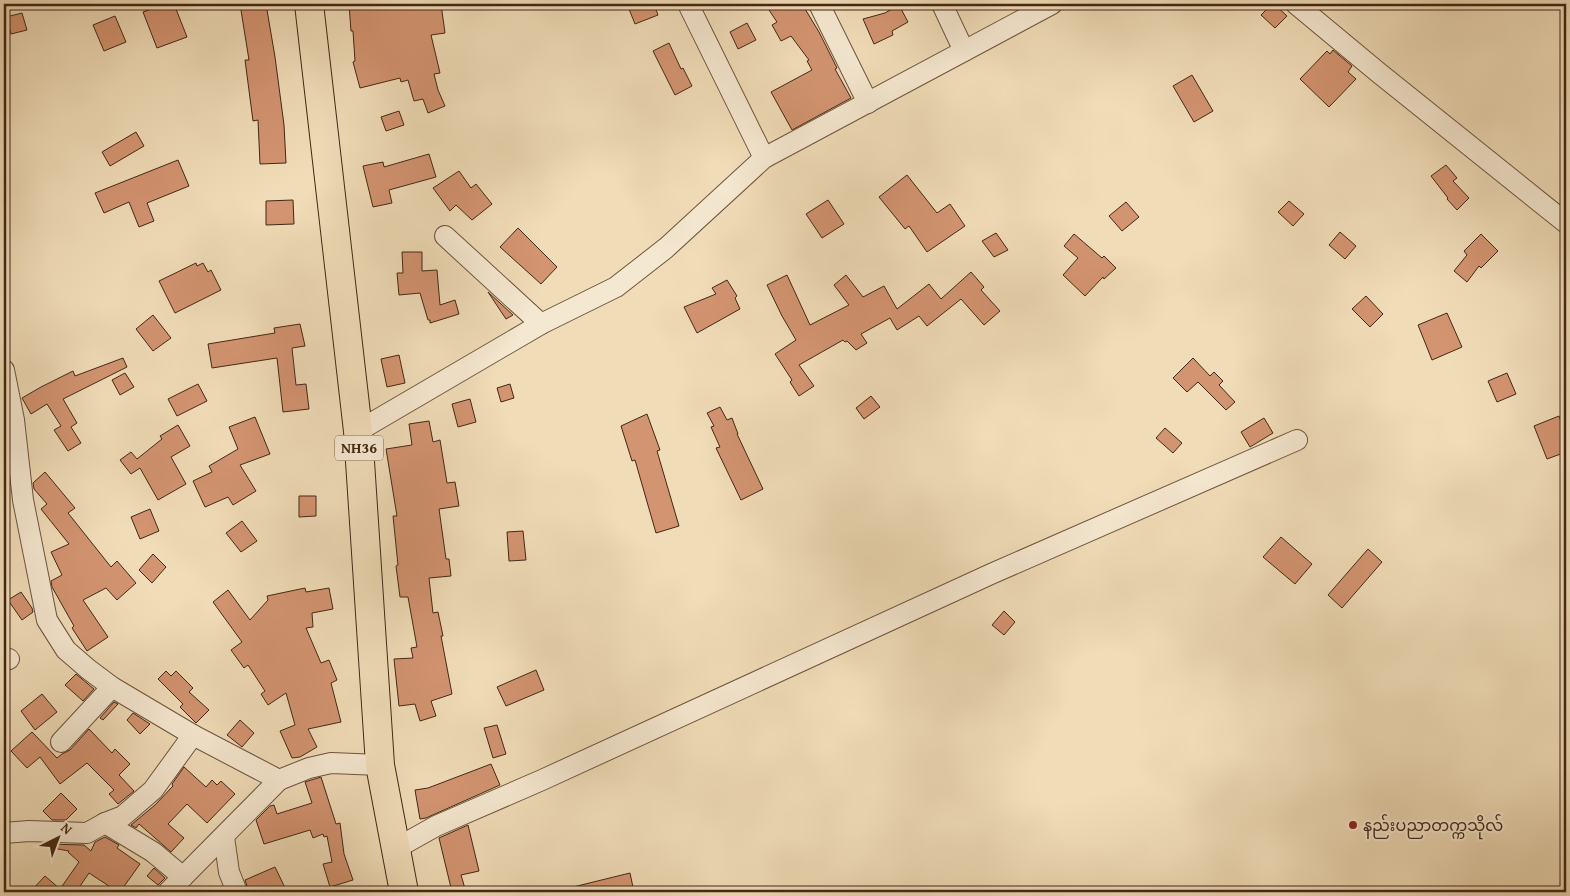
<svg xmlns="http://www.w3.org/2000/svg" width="1570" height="896" font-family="'Gentium Book Plus','Noto Sans Myanmar',serif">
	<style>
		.building { fill: #d39471; stroke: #432715 }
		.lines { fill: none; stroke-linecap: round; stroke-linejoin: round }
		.minor-casing { stroke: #6e543e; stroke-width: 22 }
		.trunk-casing { stroke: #432715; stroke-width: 30 }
		.minor { stroke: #f5e8d0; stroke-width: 20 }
		.trunk { stroke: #f0dcb7; stroke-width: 28 }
		.poi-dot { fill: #8f2418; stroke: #f5e8d0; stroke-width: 2 }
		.labels { text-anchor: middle; stroke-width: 4.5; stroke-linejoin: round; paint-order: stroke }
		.shield { fill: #f5e8d0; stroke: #78614d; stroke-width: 1 }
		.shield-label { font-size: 15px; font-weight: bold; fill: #432715 }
		.poi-label { font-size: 16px; fill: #432715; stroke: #f5e8d0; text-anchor: start }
	</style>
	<rect width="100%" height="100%" fill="#f0dcb7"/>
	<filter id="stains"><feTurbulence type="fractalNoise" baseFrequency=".004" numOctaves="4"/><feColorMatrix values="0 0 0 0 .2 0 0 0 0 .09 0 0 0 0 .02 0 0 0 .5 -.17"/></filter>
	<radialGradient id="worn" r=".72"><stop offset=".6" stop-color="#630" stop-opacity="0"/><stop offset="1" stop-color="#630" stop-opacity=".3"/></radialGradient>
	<g class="building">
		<polygon points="166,4 174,4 187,37 157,48 143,12"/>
		<polygon points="240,4 266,4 275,57 284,125 286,163 260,164 258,120 253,121 245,60 249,60"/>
		<polygon points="349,4 441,4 445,33 431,35 440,73 434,74 438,90 445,106 428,113 423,99 414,101 408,80 401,82 400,78 360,88 353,62 355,61 353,31 351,31"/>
		<polygon points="627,4 654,4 658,15 635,24"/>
		<polygon points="765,4 802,4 819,32 837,68 835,69 851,98 792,130 771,92 812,70 807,61 809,60 791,36 781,41 772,25 777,22"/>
		<polygon points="1272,4 1274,4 1287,16 1275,28 1261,15"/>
		<polygon points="899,5 908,22 892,31 893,35 874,44 863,19 885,13"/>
		<polygon points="22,13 27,30 11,34 6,17"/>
		<polygon points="115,16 126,42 104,51 93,25"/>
		<polygon points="747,23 756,40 738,49 730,32"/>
		<polygon points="669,43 681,69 683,68 692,86 675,95 653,51"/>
		<polygon points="1333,50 1352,66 1348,72 1356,79 1329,107 1300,79 1327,51 1330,54"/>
		<polygon points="1192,75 1213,111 1194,122 1173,86"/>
		<polygon points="399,111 404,125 386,131 381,117"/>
		<polygon points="136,132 144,146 110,166 102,152"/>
		<polygon points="429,154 436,177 389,190 392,203 373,207 363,166 383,162 384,167"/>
		<polygon points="178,160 189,186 147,203 154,221 139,227 129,202 104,213 95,193"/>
		<polygon points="1446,165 1457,178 1453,181 1469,198 1457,210 1447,199 1448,198 1431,176"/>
		<polygon points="459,171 471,188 476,184 492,204 472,220 456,205 450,211 433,188"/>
		<polygon points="907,175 937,213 950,204 965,226 927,252 909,226 905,229 879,197"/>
		<polygon points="293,200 294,224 266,225 266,201"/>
		<polygon points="828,200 844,224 822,238 806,214"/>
		<polygon points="1289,201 1304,214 1293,226 1278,212"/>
		<polygon points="1126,202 1139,217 1122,231 1109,216"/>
		<polygon points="518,228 557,267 541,284 500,247"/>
		<polygon points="1340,232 1356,246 1345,259 1329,245"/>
		<polygon points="996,233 1008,250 994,257 982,241"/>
		<polygon points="1074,234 1102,258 1104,256 1116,268 1104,279 1103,277 1085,296 1063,275 1078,258 1064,246"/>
		<polygon points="1481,234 1498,251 1481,268 1479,266 1467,282 1454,271 1467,255 1464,251"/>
		<polygon points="402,252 422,252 422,271 437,270 440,305 455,300 459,314 430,323 430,320 428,320 420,293 399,295 397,273 403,273"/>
		<polygon points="196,263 197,266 203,263 208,272 211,270 221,290 175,313 159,281"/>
		<polygon points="971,272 984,287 981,290 1000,311 984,325 961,299 927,326 919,316 897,330 890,318 861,334 867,343 856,350 847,341 845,342 843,340 799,365 814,386 799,396 790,382 792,380 775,354 796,340 782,316 767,285 787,275 810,325 849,305 834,285 846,275 863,297 884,286 897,309 929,284 941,299"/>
		<polygon points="727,280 737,296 735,298 740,309 697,333 684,307 716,294 712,288"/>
		<polygon points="488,292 513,315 506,319"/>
		<polygon points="1366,296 1383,314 1370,327 1352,309"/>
		<polygon points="1447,313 1462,347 1432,360 1418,325"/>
		<polygon points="153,315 171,338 153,351 136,329"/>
		<polygon points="300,324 305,346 292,348 296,385 306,384 309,409 283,412 277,358 212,368 208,344 275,333 274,328"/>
		<polygon points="399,355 405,383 387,387 381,359"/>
		<polygon points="123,358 127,367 63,399 77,423 71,427 81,443 68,451 54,430 61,426 47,404 31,414 22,398 41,387 73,371 75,376"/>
		<polygon points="1193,358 1210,376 1214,372 1223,381 1219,385 1235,402 1226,410 1198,382 1187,392 1173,378"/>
		<polygon points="125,373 134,387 120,395 112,380"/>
		<polygon points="1507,373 1516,394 1497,402 1488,381"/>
		<polygon points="198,384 207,401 177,416 168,399"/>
		<polygon points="510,384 514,398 501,402 497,388"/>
		<polygon points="871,396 880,407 864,419 856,408"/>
		<polygon points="470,399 476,422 458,427 452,404"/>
		<polygon points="720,407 727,420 732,418 738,434 737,434 763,489 741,500 716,448 720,447 711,427 714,426 707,413"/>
		<polygon points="647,414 660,450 657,451 679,526 656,533 635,460 632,461 621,426"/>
		<polygon points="1559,416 1566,435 1566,452 1547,459 1534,426"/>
		<polygon points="255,417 270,454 240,465 256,491 233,505 228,497 205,507 193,481 212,472 209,466 238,449 229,427"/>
		<polygon points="1264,418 1273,433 1250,447 1241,432"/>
		<polygon points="429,421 433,442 440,440 447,483 455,482 459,506 439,509 446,559 449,559 451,576 429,578 433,613 438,612 443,636 441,636 452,694 431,701 436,716 420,721 415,704 399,706 394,659 413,658 411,648 417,647 408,597 400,597 396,566 398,565 393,516 397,516 386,449 412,445 409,424"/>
		<polygon points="178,425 190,446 171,457 186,484 158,500 140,468 131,474 120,460 131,452 137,459 162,439 160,436"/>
		<polygon points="1165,428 1182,443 1173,453 1156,438"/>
		<polygon points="45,472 75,508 68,513 111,567 117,561 136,583 117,600 106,588 83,600 108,637 87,651 72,628 74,626 52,587 51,581 62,575 51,552 69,544 41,509 47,504 34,489 33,483"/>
		<polygon points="299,496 316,496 316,516 299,517"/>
		<polygon points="150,509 159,531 140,539 131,517"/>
		<polygon points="242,521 257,541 241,552 226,533"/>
		<polygon points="523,531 526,560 509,561 507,532"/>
		<polygon points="1281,537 1312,564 1295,584 1263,557"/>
		<polygon points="1368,549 1382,562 1342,608 1328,595"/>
		<polygon points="153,554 166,567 152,583 139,570"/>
		<polygon points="305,588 306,592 329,588 333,609 312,613 313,627 306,628 321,663 329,660 337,680 331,683 341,722 308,729 317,747 300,757 292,758 280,731 295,725 286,693 268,705 261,694 265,691 248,665 244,668 231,650 242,642 213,602 228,590 250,620 268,600 267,596"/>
		<polygon points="21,592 32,608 33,612 22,620 8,600"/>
		<polygon points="1004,611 1015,622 1004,635 992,625"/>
		<polygon points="536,670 544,690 506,706 497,687"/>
		<polygon points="166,671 171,676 176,671 193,688 189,692 209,710 196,723 180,707 183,704 158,679"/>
		<polygon points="76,674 94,689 83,701 65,685"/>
		<polygon points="42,694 57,712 35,730 21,711"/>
		<polygon points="114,702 118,704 103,720 100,718"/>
		<polygon points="133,713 150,724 140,734 127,720"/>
		<polygon points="240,720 254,733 242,747 227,735"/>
		<polygon points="497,725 506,754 493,758 484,728"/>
		<polygon points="89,729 112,753 115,749 130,764 119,775 134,791 118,804 109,794 114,790 87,763 60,784 40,757 27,768 11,751 32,732 57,758 62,754 70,750"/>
		<polygon points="491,764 500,785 426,818 420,819 415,790 428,788"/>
		<polygon points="184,767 206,787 212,780 217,785 221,781 235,794 207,823 187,804 168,824 184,838 171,852 139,824 136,828 131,825 155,805 173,786 172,784"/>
		<polygon points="321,777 336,824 340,823 344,854 353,880 330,887 323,864 332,862 327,836 324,837 323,834 313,838 310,830 264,844 256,820 270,806 274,805 277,814 312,803 305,782"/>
		<polygon points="61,793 77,809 66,820 52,820 43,811"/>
		<polygon points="468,825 479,871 461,875 466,892 452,892 439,838"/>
		<polygon points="105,837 119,845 117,848 140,864 120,892 118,892 89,873 76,892 30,892 45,876 60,889 79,862 68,852 69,851 47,847 48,844 84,845 91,851 95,842"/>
		<polygon points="275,867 287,892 249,892 245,880"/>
		<polygon points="154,868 165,878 158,885 147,876"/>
		<polygon points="630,873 634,892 573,892 573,887"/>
	</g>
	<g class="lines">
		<g class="minor-casing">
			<g id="minor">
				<polyline points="688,4 764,158"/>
				<polyline points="819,4 868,103"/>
				<polyline points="942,4 964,51"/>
				<polyline points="1296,4 1379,73 1566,223"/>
				<polyline points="445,236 541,324"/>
				<polyline points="4,370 14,420 23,500 47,620 66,650 88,669 112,687 193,735 279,780"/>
				<polyline points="358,431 541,324 616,287 666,248 764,158 1052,4"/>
				<polyline points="4,661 9,659"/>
				<polyline points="61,742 112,687"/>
				<polyline points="105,823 153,852 183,877"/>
				<polyline points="4,833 29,831 87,833 105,823 123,816 153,790 193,735"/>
				<polyline points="224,837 229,872 237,892"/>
				<polyline points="395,849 436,826 542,780 991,574 1297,440"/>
				<polyline points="168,892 279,780 309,768 331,763 380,765"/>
			</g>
		</g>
		<g class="trunk-casing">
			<polyline id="trunk" points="309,4 358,431 380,765 404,892"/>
		</g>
		<use href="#minor" class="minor"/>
		<use href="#trunk" class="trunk"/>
	</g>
	<circle class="poi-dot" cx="1353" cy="825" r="5"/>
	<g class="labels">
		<rect class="shield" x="335" y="435.5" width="48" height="25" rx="4"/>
		<g class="shield-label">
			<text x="359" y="453">NH36</text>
		</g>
		<g class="poi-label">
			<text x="1363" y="831">နည်းပညာတက္ကသိုလ်</text>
		</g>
	</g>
	<rect width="1570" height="896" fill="none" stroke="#f0dcb7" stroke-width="20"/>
	<rect x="5" y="5" width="1560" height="886" fill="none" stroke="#432715" stroke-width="2.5"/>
	<rect x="10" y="10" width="1550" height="876" fill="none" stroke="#432715"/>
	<g transform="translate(58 838) rotate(42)" stroke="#f5e8d0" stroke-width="4" paint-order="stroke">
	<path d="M0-4L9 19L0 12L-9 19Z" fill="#432715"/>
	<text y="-8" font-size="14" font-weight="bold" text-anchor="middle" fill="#432715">N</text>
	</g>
	<rect width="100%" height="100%" filter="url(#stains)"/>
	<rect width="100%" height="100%" fill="url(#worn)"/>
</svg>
